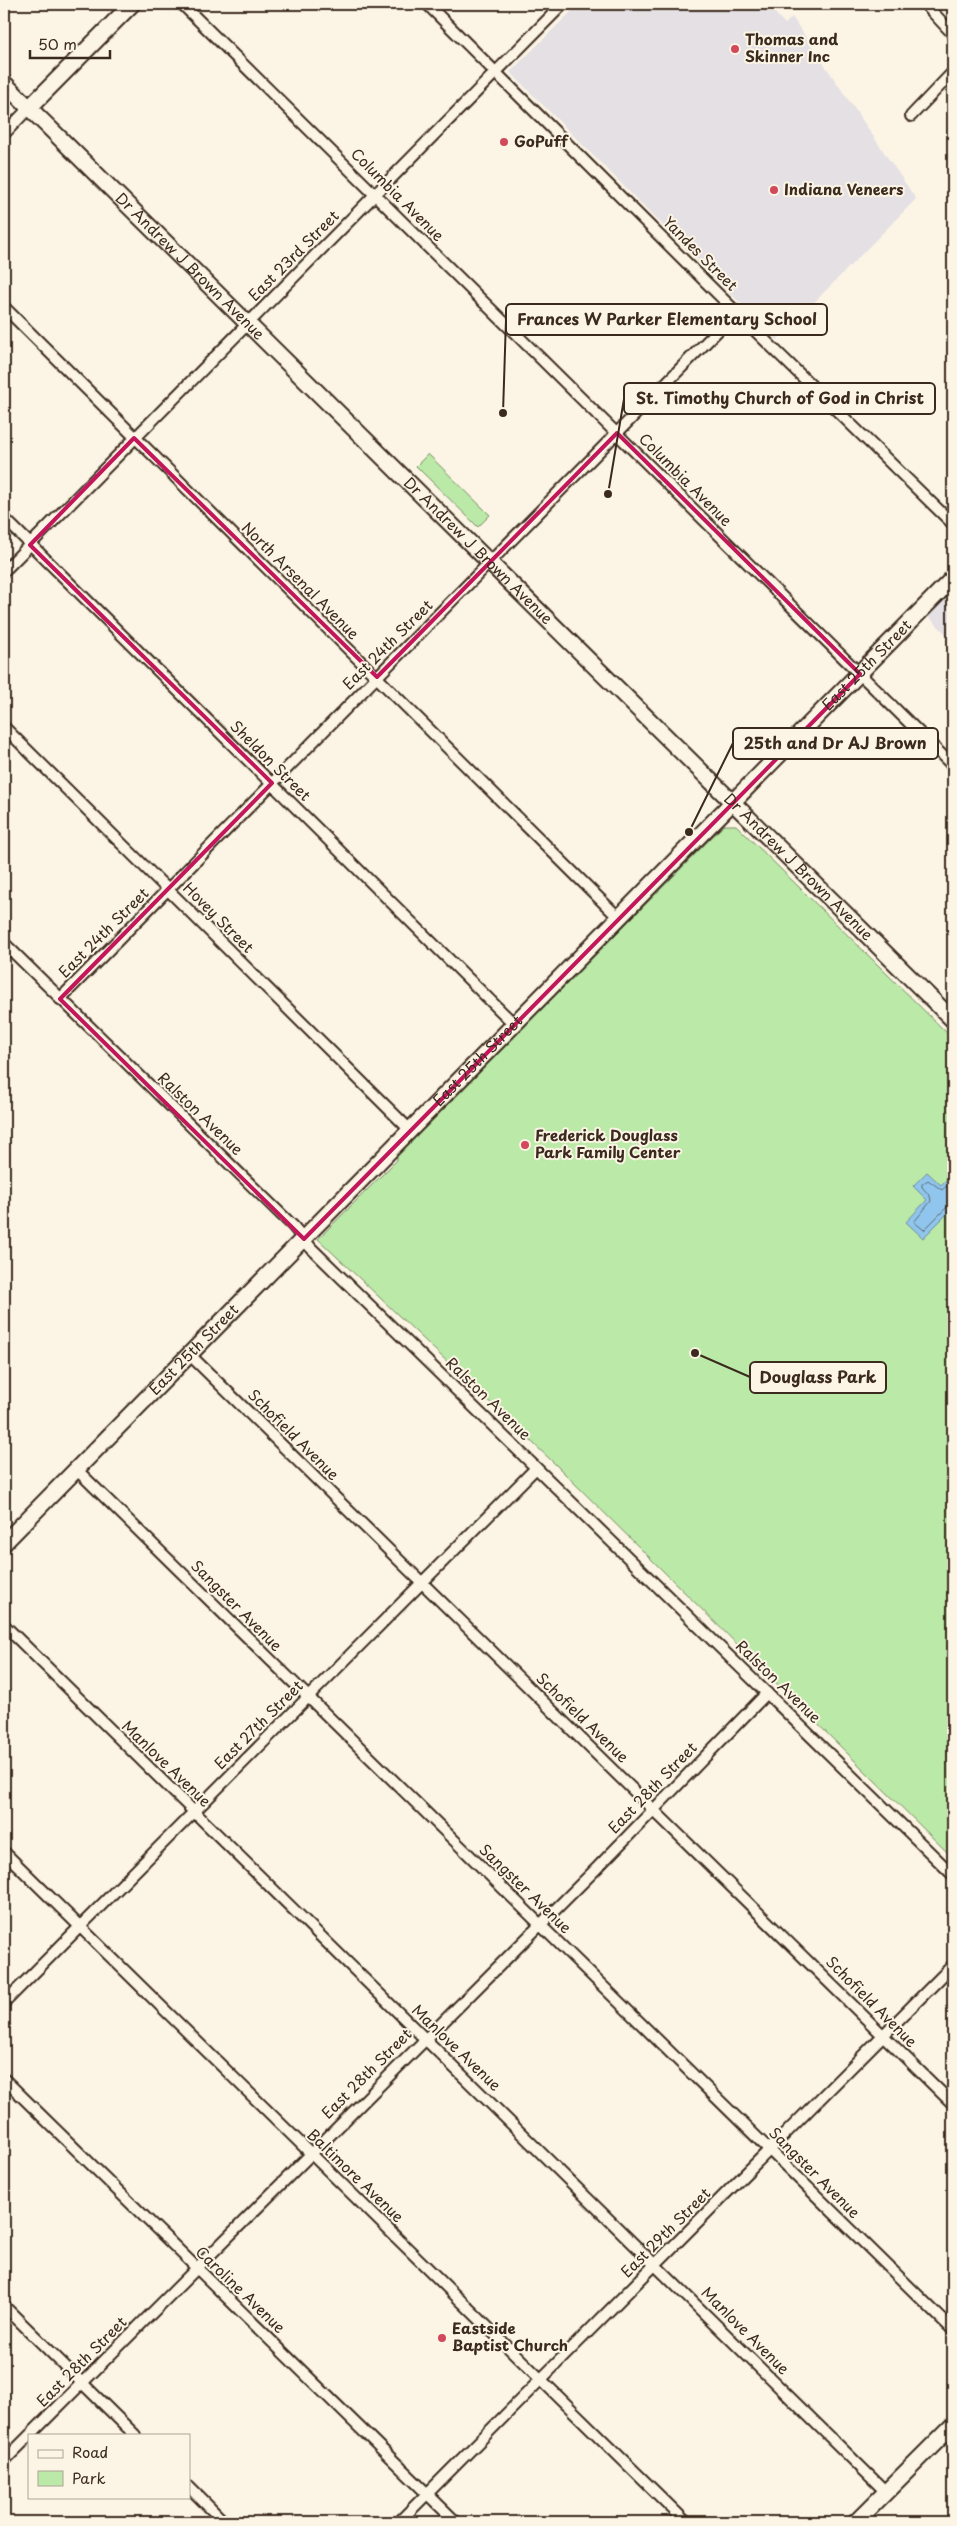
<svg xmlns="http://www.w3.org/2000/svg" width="957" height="2526" font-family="'Playpen Sans',sans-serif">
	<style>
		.built { fill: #e4e0e4 }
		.green { fill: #bae9a8; stroke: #7a8a63 }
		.water { fill: #90c6ee; stroke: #6e889b }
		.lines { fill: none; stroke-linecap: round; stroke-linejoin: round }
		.shore { stroke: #5d6871; stroke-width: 1 }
		.street-casing { stroke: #3b2a1e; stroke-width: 14 }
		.secondary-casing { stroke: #3b2a1e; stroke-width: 19 }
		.street { stroke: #fcf5e5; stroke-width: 10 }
		.secondary { stroke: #fcf5e5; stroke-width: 15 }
		.marked { fill: none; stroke: #c2185b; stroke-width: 4; stroke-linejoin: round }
		.poi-dot { fill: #d1495b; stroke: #fcf5e5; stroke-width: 2 }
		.labels { text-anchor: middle; stroke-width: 4; stroke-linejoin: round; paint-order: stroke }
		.poi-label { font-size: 15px; font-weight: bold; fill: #3b2a1e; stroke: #fcf5e5; text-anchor: start }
		.street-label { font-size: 15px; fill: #3b2a1e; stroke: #fcf5e5 }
		.leader { fill: none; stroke: #3b2a1e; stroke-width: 2 }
		.callout-dot { fill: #3b2a1e; stroke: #fcf5e5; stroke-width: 2 }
		.callout { fill: #fcf5e5; stroke: #3b2a1e; stroke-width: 2 }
		.callout-label { font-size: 16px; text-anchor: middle; font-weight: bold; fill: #3b2a1e }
	</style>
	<rect width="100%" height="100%" fill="#fcf5e5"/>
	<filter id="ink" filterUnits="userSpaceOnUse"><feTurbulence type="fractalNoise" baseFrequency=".02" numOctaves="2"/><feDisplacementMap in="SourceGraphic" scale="10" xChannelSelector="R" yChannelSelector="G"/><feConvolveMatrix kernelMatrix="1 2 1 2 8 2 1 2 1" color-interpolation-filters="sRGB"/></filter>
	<g filter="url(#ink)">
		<g class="built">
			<polygon points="579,4 767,4 785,24 792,17 916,199 777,340 510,72"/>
			<polygon points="953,590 953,641 928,616"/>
		</g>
		<g class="green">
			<polygon points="428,454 490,515 478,527 416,466"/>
			<polygon points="724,825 736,825 953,1039 953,1858 555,1464 318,1239 397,1160 397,1155"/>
		</g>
		<polygon class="water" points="927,1172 941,1185 953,1173 953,1208 923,1238 906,1222 927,1200 913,1186"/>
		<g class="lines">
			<polyline class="shore" points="953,1180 942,1190 928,1180 922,1184 922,1187 930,1196 931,1201 914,1222 924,1230 948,1206 953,1205"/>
			<g class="street-casing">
				<g id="street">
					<polyline points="182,4 953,766"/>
					<polyline points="427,4 736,312 953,524"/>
					<polyline points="925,4 953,34"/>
					<polyline points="911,116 953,72"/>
					<polyline points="4,134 29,108"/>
					<polyline points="4,307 619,918"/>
					<polyline points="4,518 515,1025"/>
					<polyline points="4,571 563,4"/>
					<polyline points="4,727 410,1130"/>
					<polyline points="4,943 293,1226 311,1248 953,1875"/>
					<polyline points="60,999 736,312"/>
					<polyline points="189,1354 953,2104"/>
					<polyline points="76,1469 953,2330"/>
					<polyline points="4,1625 886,2492"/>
					<polyline points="4,1852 686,2522"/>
					<polyline points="4,2003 536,1468"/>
					<polyline points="4,2079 456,2522"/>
					<polyline points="4,2306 135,2435"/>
					<polyline points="30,2435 597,1868 767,1693"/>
					<polyline points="4,2461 29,2436"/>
					<polyline points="189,2487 224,2522"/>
					<polyline points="399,2522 953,1965"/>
				</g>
			</g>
			<g class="secondary-casing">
				<g id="secondary">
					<path id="s1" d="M4 83 953 1020"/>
					<polyline points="29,108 132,4"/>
					<path id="s2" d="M4 1543 953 578"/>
					<polyline points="856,2522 953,2425"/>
				</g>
			</g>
			<use href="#street" class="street"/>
			<use href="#secondary" class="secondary"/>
		</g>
	</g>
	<path class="marked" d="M617 433 860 674 304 1239 60 999 272 783 30 545 134 438 377 677Z"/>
	<g class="poi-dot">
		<circle cx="735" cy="49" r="5"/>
		<circle cx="504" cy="142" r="5"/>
		<circle cx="774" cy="190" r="5"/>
		<circle cx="525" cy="1145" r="5"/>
		<circle cx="442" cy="2338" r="5"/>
	</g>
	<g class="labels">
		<g class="poi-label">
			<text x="745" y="45">Thomas and<tspan x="745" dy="17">Skinner Inc</tspan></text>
			<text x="514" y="147">GoPuff</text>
			<text x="784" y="195">Indiana Veneers</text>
			<text x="535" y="1141">Frederick Douglass<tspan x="535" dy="17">Park Family Center</tspan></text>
			<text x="452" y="2334">Eastside<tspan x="452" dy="17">Baptist Church</tspan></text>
		</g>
		<g class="street-label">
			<text transform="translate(397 195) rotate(45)" y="5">Columbia Avenue</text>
			<text transform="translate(700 254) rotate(45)" y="5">Yandes Street</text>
			<text transform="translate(294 256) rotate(-45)" y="5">East 23rd Street</text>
			<text dy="5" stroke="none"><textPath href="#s1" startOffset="261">Dr Andrew J Brown Avenue</textPath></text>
			<text transform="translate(685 480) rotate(45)" y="5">Columbia Avenue</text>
			<text dy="5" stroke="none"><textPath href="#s1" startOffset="666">Dr Andrew J Brown Avenue</textPath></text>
			<text transform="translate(300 581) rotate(45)" y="5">North Arsenal Avenue</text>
			<text transform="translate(388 645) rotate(-45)" y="5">East 24th Street</text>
			<text dy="5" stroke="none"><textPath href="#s2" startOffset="1231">East 25th Street</textPath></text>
			<text transform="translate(270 761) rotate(45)" y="5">Sheldon Street</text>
			<text dy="5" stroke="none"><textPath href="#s1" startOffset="1116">Dr Andrew J Brown Avenue</textPath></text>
			<text transform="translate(218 918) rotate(45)" y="5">Hovey Street</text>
			<text transform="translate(104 933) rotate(-45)" y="5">East 24th Street</text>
			<text dy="5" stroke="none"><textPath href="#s2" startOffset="676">East 25th Street</textPath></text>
			<text transform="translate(200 1114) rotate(44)" y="5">Ralston Avenue</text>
			<text dy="5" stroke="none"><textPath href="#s2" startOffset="271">East 25th Street</textPath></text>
			<text transform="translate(488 1399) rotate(44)" y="5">Ralston Avenue</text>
			<text transform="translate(293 1435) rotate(45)" y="5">Schofield Avenue</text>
			<text transform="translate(236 1606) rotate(45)" y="5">Sangster Avenue</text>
			<text transform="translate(778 1682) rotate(44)" y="5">Ralston Avenue</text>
			<text transform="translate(582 1718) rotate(44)" y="5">Schofield Avenue</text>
			<text transform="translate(259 1725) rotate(-45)" y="5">East 27th Street</text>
			<text transform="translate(166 1764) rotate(44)" y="5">Manlove Avenue</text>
			<text transform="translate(653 1788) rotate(-46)" y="5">East 28th Street</text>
			<text transform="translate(525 1889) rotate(44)" y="5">Sangster Avenue</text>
			<text transform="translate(871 2002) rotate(45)" y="5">Schofield Avenue</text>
			<text transform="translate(456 2048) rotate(44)" y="5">Manlove Avenue</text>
			<text transform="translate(367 2074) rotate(-45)" y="5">East 28th Street</text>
			<text transform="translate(814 2173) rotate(45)" y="5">Sangster Avenue</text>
			<text transform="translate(355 2176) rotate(44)" y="5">Baltimore Avenue</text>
			<text transform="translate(666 2233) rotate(-45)" y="5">East 29th Street</text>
			<text transform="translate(240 2290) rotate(44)" y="5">Caroline Avenue</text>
			<text transform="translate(745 2331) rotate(45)" y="5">Manlove Avenue</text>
			<text transform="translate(82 2362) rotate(-45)" y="5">East 28th Street</text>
		</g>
	</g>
	<path class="leader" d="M503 413L506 319M608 494L624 399M689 832L733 743M695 1353L750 1377"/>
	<g class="callout-dot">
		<circle cx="503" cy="413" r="5"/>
		<circle cx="608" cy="494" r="5"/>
		<circle cx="689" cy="832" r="5"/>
		<circle cx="695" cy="1353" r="5"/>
	</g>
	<g class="callout">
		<rect x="506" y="304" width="321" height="31" rx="5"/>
		<rect x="624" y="383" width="311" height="31" rx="5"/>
		<rect x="733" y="728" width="205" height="31" rx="5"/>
		<rect x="750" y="1362" width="136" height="31" rx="5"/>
	</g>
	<g class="callout-label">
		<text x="667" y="325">Frances W Parker Elementary School</text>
		<text x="780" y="404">St. Timothy Church of God in Christ</text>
		<text x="835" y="749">25th and Dr AJ Brown</text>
		<text x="818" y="1383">Douglass Park</text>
	</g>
	<rect width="957" height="2526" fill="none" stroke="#fcf5e5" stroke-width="20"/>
	<rect x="10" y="10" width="937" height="2506" fill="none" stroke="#3b2a1e" stroke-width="2" filter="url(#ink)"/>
	<rect x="28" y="2434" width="162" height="65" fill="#fcf5e5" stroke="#afa495"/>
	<rect x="38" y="2450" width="25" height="8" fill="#fcf5e5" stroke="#afa495"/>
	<text x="72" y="2458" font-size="15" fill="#3b2a1e">Road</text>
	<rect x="38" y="2471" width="25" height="15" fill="#bae9a8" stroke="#afa495"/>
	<text x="72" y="2484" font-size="15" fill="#3b2a1e">Park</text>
	<path d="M30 50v8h80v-8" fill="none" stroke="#3b2a1e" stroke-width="2.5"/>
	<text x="38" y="50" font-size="15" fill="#3b2a1e" stroke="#fcf5e5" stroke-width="4" paint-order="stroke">50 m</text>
</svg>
